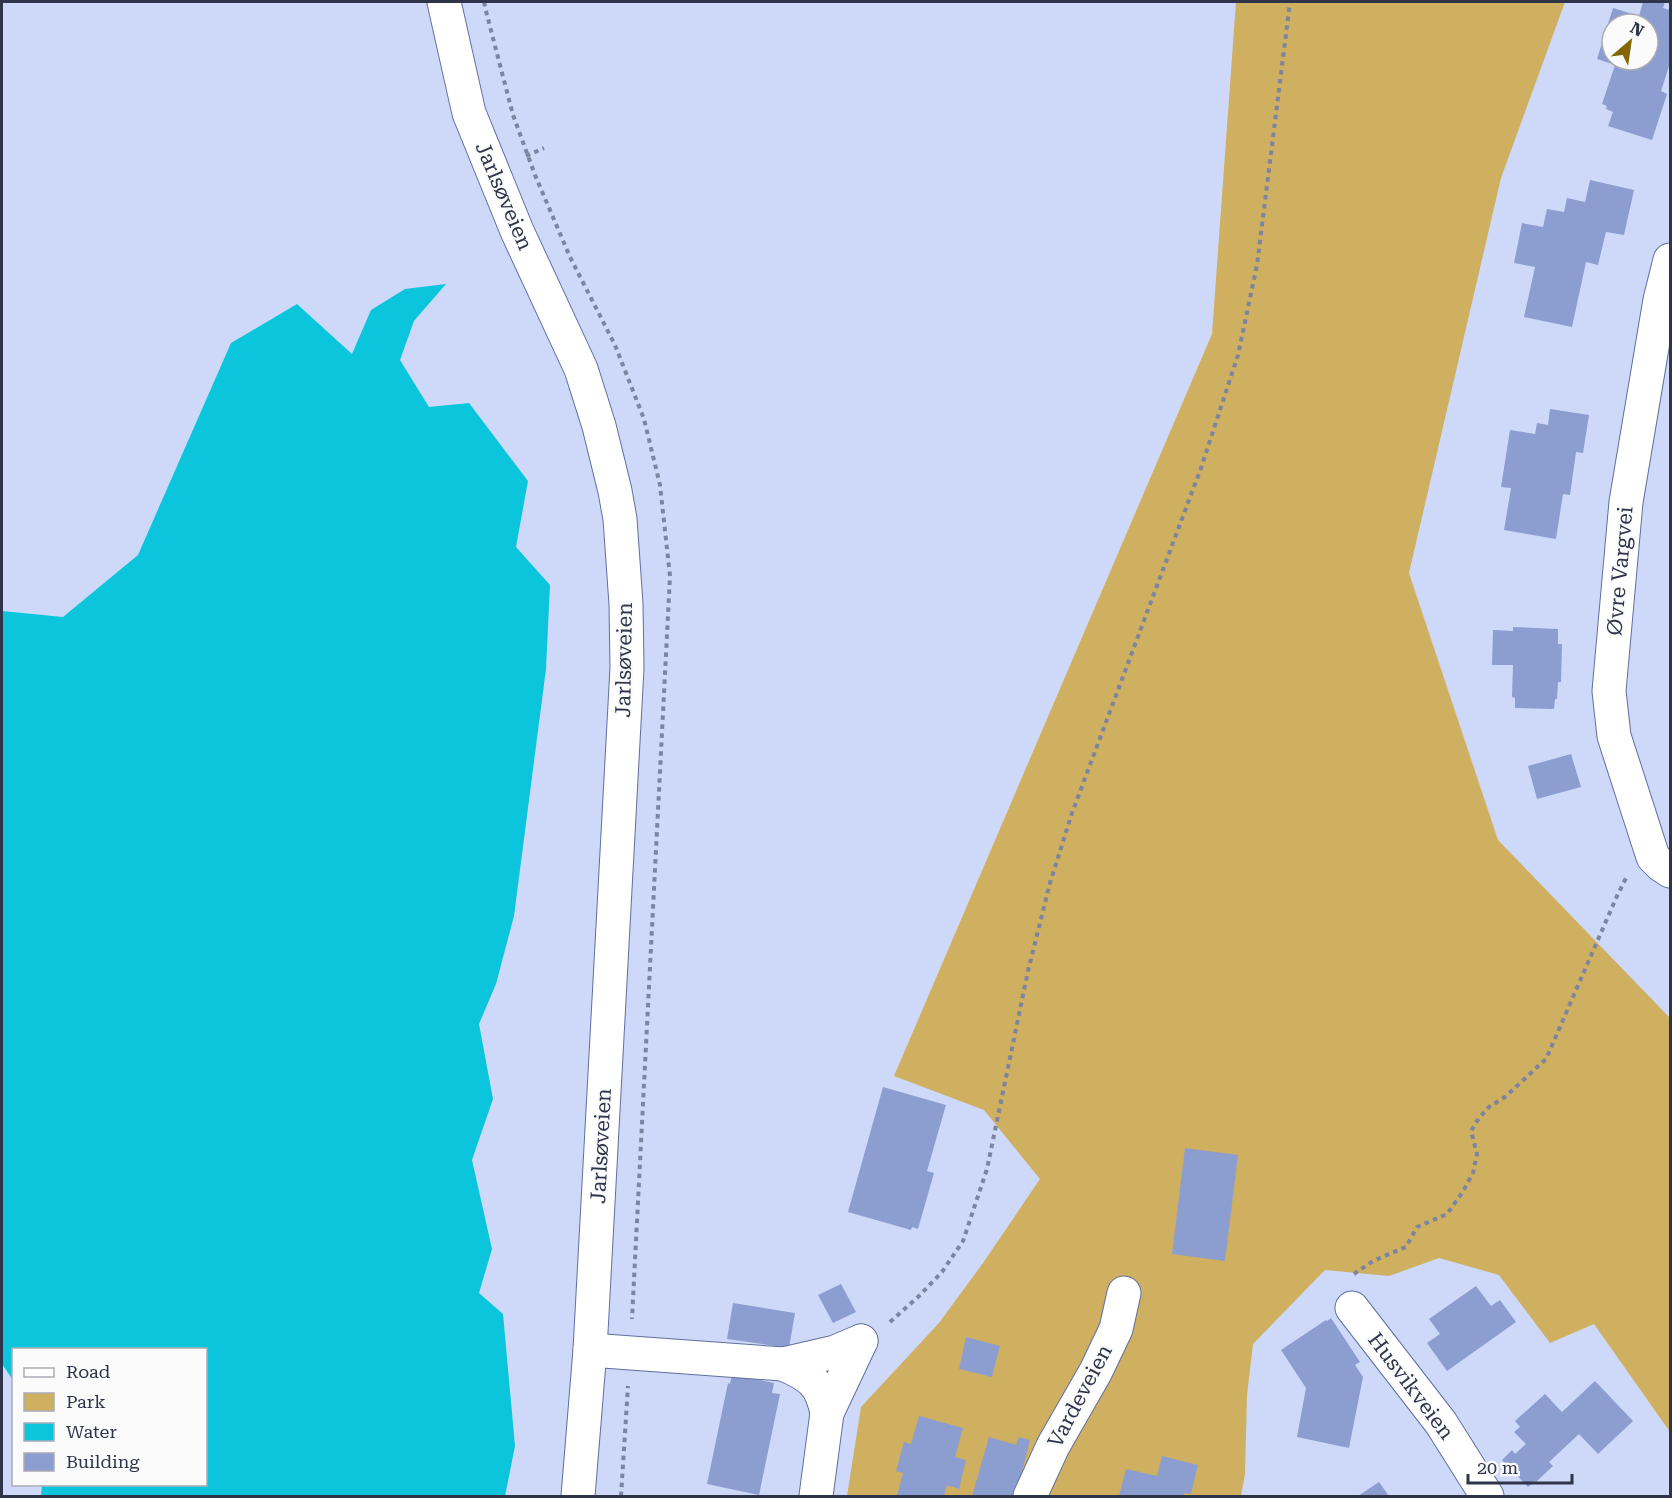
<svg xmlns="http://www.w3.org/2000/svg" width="1672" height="1498" font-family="'Roboto Serif',serif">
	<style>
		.green { fill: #ceb060 }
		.water { fill: #0bc5dd }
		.building { fill: #8c9dcf; fill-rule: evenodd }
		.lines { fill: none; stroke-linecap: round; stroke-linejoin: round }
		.minor-casing { stroke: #5f6f9e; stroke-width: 35 }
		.path { stroke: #7c849f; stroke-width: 4; stroke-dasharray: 4.5 4.5; stroke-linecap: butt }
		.minor { stroke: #fff; stroke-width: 33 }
		.labels { text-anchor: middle; stroke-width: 4.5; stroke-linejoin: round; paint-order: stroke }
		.street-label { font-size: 21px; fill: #2e354a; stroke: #fbfbfb }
	</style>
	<rect width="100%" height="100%" fill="#ced9f9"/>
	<polygon class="green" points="1236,2 1565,2 1501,178 1409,573 1498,840 1670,1018 1670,1432 1594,1324 1550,1343 1499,1275 1439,1258 1389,1276 1325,1270 1253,1344 1247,1395 1245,1474 1241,1496 847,1496 861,1407 939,1323 983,1263 1040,1179 984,1110 894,1076 1212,334"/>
	<polygon class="water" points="446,284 414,321 400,360 429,407 469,403 528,481 516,547 550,585 546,669 514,916 496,984 479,1024 493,1099 472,1160 492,1249 479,1293 503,1314 515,1446 505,1496 41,1496 42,1485 206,1484 206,1350 14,1350 13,1380 2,1364 2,611 63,617 138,555 231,343 297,304 352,354 371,310 405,289"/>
	<g class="building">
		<path d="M1643 2H1665L1663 8 1670 10V63L1661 91 1667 94 1652 140 1608 126 1613 112 1606 109 1607 106 1602 104 1615 65 1597 59 1613 8 1639 16ZM1612 24H1648V60H1612Z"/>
		<polygon points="1590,180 1634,190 1624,235 1606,232 1598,265 1586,262 1572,327 1524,317 1535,267 1514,263 1522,223 1543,227 1547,209 1564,212 1567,198 1585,202"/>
		<polygon points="1550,409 1589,415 1583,453 1576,452 1570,495 1563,494 1556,539 1504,530 1511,488 1501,487 1510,430 1535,434 1537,423 1548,425"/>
		<polygon points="1513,627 1558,629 1558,644 1562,644 1561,682 1558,682 1557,699 1555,699 1554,709 1515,708 1515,698 1512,697 1513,665 1492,665 1493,630 1513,631"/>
		<polygon points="1571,754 1581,787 1537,799 1528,766"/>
		<polygon points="883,1087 946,1105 927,1171 934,1173 918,1229 912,1227 911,1230 848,1212"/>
		<polygon points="1185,1148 1238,1155 1225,1261 1172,1254"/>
		<polygon points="841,1284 856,1312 833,1323 818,1295"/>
		<polygon points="1476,1286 1491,1306 1500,1300 1516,1322 1447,1371 1427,1343 1440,1334 1429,1319"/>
		<polygon points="733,1303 795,1313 789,1348 727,1339"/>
		<polygon points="1331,1318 1360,1362 1355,1365 1363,1377 1349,1448 1297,1437 1306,1388 1281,1350 1326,1320 1327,1321"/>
		<polygon points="966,1337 1000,1346 992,1377 959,1369"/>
		<polygon points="732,1374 774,1383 772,1393 780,1394 759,1495 707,1484 728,1383 730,1384"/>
		<polygon points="1595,1381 1633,1421 1598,1454 1579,1434 1549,1462 1553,1466 1536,1482 1535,1481 1528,1487 1502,1460 1512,1450 1515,1454 1526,1444 1514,1432 1520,1427 1515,1421 1545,1394 1562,1412"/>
		<polygon points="919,1416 963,1428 955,1457 966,1460 959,1489 947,1485 944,1496 897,1496 903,1473 896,1471 904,1442 911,1444"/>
		<polygon points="989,1437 1016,1445 1019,1437 1030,1440 1018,1487 1020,1496 972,1496"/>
		<polygon points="1162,1456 1198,1465 1191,1494 1184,1493 1183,1496 1119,1496 1126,1469 1157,1476"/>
		<polygon points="1379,1482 1389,1496 1358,1496"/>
	</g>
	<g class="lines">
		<g class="minor-casing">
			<g id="minor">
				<polyline points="444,2 469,113 517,231 581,369 599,426 615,491 620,519 626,604 627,668 590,1350 578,1496"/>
				<polyline points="1670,260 1660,300 1626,502 1609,691 1614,736 1653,857 1661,865 1670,871"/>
				<polyline points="1352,1308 1441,1423 1487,1496"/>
				<polyline points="590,1350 783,1364"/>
				<path d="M827 1413C821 1383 811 1376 783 1364L835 1352 861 1341"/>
				<polyline points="816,1496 827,1413 861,1341"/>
				<polyline points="1030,1496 1053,1446 1096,1371 1116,1329 1124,1293"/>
			</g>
		</g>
		<g class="path">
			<polyline points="484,2 487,15 513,115 535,175 570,257 615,345 644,419 660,485 670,576 632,1319"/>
			<polyline points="526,156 544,148"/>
			<polyline points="1354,1274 1373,1261 1406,1247 1417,1227 1447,1214 1462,1193 1473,1173 1477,1154 1471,1131 1479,1118 1489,1107 1505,1097 1546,1059 1617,896 1626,878"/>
			<polyline points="890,1322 918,1297 942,1272 963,1241 987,1169 1028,971 1050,883 1072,813 1201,468 1238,355 1257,265 1290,2"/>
			<polyline points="621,1496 628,1386"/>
		</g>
		<use href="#minor" class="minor"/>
	</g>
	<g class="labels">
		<g class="street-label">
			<text transform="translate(504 196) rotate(67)" y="7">Jarlsøveien</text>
			<text transform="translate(1620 571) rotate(-85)" y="7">Øvre Vargvei</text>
			<text transform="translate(624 660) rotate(-89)" y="7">Jarlsøveien</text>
			<text transform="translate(601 1146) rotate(-87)" y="7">Jarlsøveien</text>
			<text transform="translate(1411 1386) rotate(53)" y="7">Husvikveien</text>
			<text transform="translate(1080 1396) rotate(-62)" y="7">Vardeveien</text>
		</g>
	</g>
	<rect width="1672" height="1498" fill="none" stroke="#2e354a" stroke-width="6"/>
	<rect x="12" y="1348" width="195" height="138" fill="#fbfbfb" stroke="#a9acb4" stroke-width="1.5"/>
	<rect x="24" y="1368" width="30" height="9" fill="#ffffff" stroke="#a9acb4" stroke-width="1.5"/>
	<text x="66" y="1378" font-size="18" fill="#2e354a">Road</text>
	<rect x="24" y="1393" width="30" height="18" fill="#ceb060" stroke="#a9acb4" stroke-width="1.5"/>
	<text x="66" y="1408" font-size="18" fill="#2e354a">Park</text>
	<rect x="24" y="1423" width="30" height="18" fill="#0bc5dd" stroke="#a9acb4" stroke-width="1.5"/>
	<text x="66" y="1438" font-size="18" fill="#2e354a">Water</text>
	<rect x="24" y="1453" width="30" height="18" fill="#8c9dcf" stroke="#a9acb4" stroke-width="1.5"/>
	<text x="66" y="1468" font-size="18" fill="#2e354a">Building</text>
	<g transform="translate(1630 42) rotate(29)"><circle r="28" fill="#fbfbfb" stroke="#a9acb4" stroke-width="1.5"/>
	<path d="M0-4.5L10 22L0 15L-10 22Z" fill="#846700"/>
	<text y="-9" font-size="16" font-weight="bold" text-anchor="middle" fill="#2e354a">N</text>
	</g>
	<path d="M1468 1474v9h104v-9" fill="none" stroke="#2e354a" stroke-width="3"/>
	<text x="1477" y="1474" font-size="18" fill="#2e354a" stroke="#fbfbfb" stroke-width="4.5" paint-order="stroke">20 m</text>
</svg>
